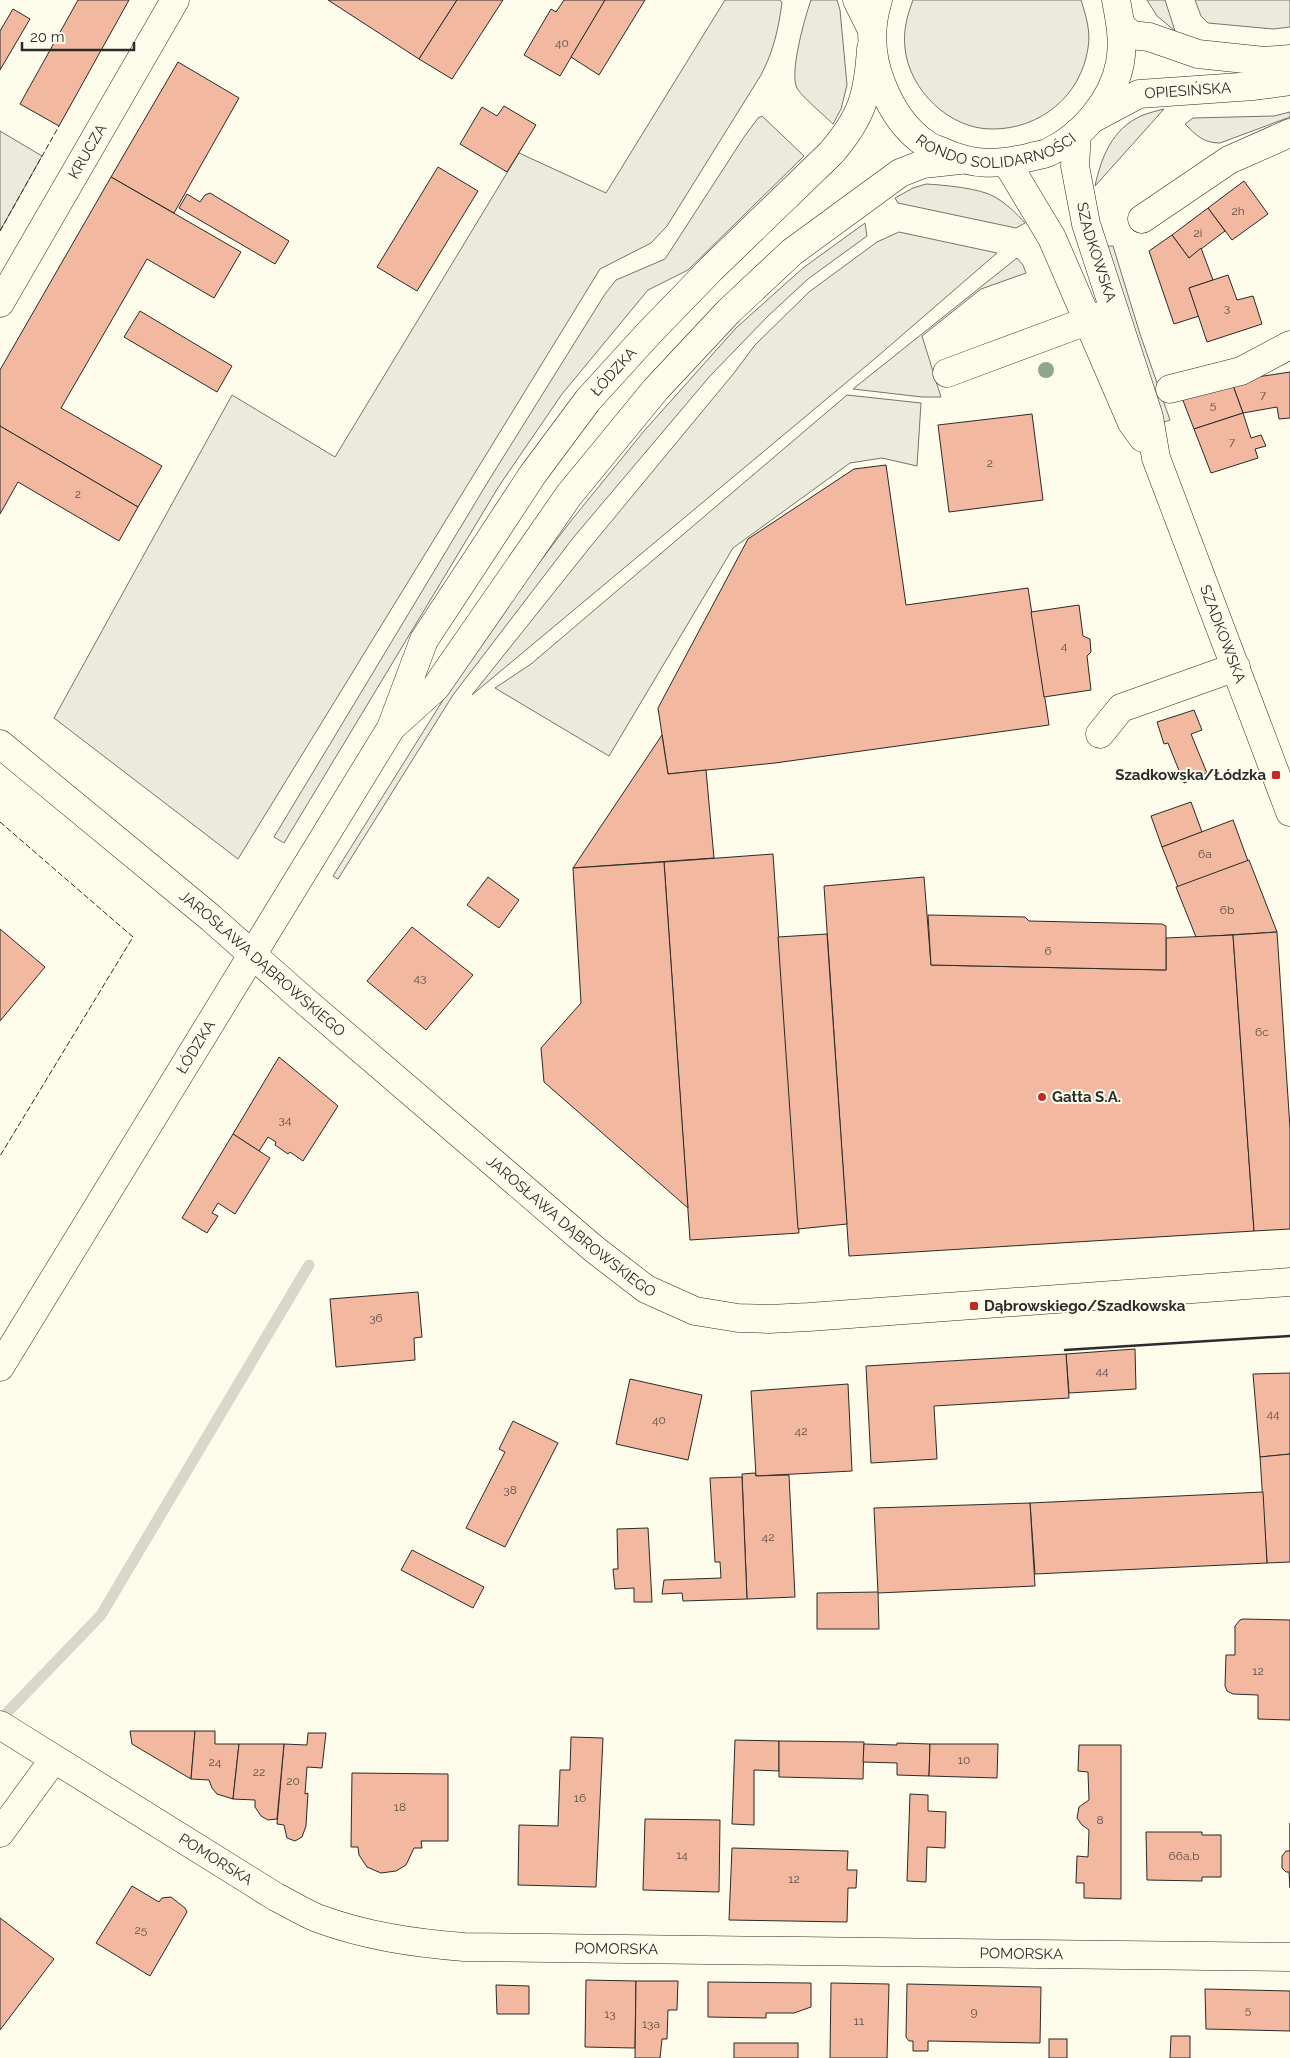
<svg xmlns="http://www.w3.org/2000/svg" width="1290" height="2058" font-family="Raleway,sans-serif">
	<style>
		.green { fill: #ecebdb; stroke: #74746e }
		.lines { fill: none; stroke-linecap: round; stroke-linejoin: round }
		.stream { stroke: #d8d7c9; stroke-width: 11 }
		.building { fill: #f2b8a0; stroke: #2b2b2b }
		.minor-casing { stroke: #2b2b2b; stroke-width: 29 }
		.major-casing { stroke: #2b2b2b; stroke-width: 29 }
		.minor { stroke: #fdfbea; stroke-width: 28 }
		.major { stroke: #fdfbea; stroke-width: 28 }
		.fence { stroke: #2b2b2b; stroke-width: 1; stroke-dasharray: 6 2.5; stroke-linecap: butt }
		.wall { stroke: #2b2b2b; stroke-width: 2.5 }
		.tree { fill: #8ea78a }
		.poi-dot { fill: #c62828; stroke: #fdfbea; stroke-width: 2 }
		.labels { text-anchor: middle; stroke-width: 4; stroke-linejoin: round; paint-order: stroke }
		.number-label { font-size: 12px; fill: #5d4e48 }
		.street-label { font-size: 15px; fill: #2b2b2b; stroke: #fdfbea }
		.poi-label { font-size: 15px; font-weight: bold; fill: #2b2b2b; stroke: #fdfbea; text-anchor: start }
	</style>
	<rect width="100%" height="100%" fill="#fdfbea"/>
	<g class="green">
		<path d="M725 0H780L782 3C778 30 774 50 761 75L667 226 651 243 600 269 238 859 54 718 232 395 335 457 519 153 606 193Z"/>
		<path d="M811 0H837L840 10 847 85 841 109 833 124C826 117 800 95 797 88 789 73 805 17 811 0Z"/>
		<path d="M913 0H1081C1086 16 1091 32 1088 48 1081 96 1040 129 993 129 950 130 909 90 905 48 903 31 907 16 913 0Z"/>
		<polygon points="1147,0 1165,0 1175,31 1157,16"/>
		<polygon points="1195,0 1290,0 1290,27 1273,29 1208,23 1201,16"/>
		<path d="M1164 109 1095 186C1101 158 1112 129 1141 116 1148 113 1156 111 1164 109Z"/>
		<path d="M1290 112V117L1220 143C1203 143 1196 135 1185 124L1193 118 1274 116Z"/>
		<polygon points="762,116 804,156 688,270 648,290 562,394 499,486 284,843 274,837 489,480 605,294 616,280 665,259 744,137 758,118"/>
		<polygon points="0,131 42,156 0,231"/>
		<path d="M926 184C943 185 980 188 995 197 1007 204 1016 213 1025 223L1016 228 898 203 895 198 913 188Z"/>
		<polygon points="865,223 867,236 808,279 768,316 710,376 573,538 453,695 338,879 333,876 448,692 520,588 570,522 644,431 736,328 803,268"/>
		<polygon points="899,232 997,253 878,356 472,695 591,546 734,373 755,345 809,292 877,242"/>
		<polygon points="1105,246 1113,246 1140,334 1170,420 1164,422 1126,316"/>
		<polygon points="1017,258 1023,265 1026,273 981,289 922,336 941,397 922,397 853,389"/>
		<polygon points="847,395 921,403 917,466 882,458 850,463 733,548 609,756 495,688 531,664"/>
	</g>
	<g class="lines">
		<polyline class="stream" points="0,1720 101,1615 309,1265"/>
	</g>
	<g class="building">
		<polygon points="78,0 129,0 59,126 20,104"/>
		<polygon points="328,0 457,0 419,59"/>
		<polygon points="457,0 503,0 452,79 419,59"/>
		<polygon points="564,0 605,0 560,76 524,55 551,9 556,12"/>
		<polygon points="605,0 645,0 599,75 571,57"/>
		<polygon points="13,9 30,19 0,70 0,31"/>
		<polygon points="178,62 239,98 174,213 111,177"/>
		<polygon points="504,106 536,125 507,172 460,144 482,107 497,116"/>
		<polygon points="438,167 478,191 417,291 377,267"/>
		<polygon points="111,177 241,252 214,298 147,259 61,408 162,466 138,507 0,426 0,370"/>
		<polygon points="1244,181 1268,214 1232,240 1208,208"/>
		<polygon points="210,193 289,241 275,264 179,208 187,194 200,202 205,195"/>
		<polygon points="1208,208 1225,231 1189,258 1172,235"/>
		<polygon points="1172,235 1189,258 1201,248 1213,280 1189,288 1199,316 1174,324 1149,251"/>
		<polygon points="1228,275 1237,300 1253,296 1262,324 1207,342 1189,288"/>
		<polygon points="140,311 232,366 217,392 124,337"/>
		<polygon points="1290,372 1290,418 1279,419 1277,407 1243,413 1232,383 1244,379"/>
		<polygon points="1232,383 1243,413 1194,429 1182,398"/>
		<polygon points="1243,413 1251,438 1261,435 1266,446 1255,449 1258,458 1211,473 1194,429"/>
		<polygon points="1032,414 1043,500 949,512 938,425"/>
		<polygon points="0,426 138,507 119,541 18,482 0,514"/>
		<polygon points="886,465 906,605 1028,588 1049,725 775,763 668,774 658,708 748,539 854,469"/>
		<polygon points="1079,605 1083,636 1090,639 1091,652 1087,656 1091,690 1044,697 1031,612"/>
		<polygon points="1194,710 1202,730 1191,734 1207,773 1184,783 1168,743 1164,744 1157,722"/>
		<polygon points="662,735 668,774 706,770 714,858 573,868"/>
		<polygon points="1191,802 1202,832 1162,847 1151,816"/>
		<polygon points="1233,820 1248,861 1178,887 1162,847"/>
		<polygon points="773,854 799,1233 690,1240 664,862"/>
		<polygon points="1249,860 1277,932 1196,937 1176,887"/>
		<polygon points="664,862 688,1208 544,1082 541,1048 581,1003 573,868"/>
		<polygon points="488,877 519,900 499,928 467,905"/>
		<polygon points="924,877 931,965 1166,970 1166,938 1233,935 1254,1231 849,1256 824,886"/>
		<polygon points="928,915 1025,917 1029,921 1162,924 1166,926 1166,970 931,965"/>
		<polygon points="412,927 473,975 426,1030 367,981"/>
		<polygon points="0,929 45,967 0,1021"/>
		<polygon points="1277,932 1290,1128 1290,1229 1254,1231 1233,935"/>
		<polygon points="827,934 847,1224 798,1229 778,937"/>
		<polygon points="279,1057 338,1106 303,1161 290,1152 288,1154 275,1145 276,1142 268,1137 259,1151 233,1134"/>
		<polygon points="233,1134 270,1158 235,1214 218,1203 212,1213 218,1216 207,1233 182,1218"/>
		<polygon points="418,1292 422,1337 414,1338 415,1360 336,1367 330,1299"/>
		<polygon points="1135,1349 1136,1389 1069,1393 1066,1354"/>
		<polygon points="1066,1354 1069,1398 934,1406 937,1459 871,1463 866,1366"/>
		<polygon points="1290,1373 1290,1454 1260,1457 1253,1374"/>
		<polygon points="630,1379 702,1395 688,1460 616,1444"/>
		<polygon points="848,1384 852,1471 756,1476 751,1391"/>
		<polygon points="513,1421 558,1443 505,1547 466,1528 505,1452 499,1449"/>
		<polygon points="1290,1454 1290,1562 1267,1563 1260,1457"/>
		<polygon points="755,1473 756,1476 789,1475 795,1597 747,1599 742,1474"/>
		<polygon points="742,1477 747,1599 683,1601 682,1593 662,1594 664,1580 721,1578 720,1562 715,1562 710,1478"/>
		<polygon points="1263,1492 1267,1563 1035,1574 1030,1503"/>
		<polygon points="1030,1503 1035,1586 878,1593 874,1508"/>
		<polygon points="648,1528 652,1602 634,1602 634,1588 615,1589 613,1569 618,1569 617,1529"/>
		<polygon points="412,1550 484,1587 473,1608 401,1570"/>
		<polygon points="878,1592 879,1629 817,1629 817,1593"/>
		<polygon points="1243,1619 1290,1620 1290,1720 1258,1719 1258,1695 1233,1694 1227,1691 1225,1686 1226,1655 1235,1655 1235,1626 1240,1620"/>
		<polygon points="130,1731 195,1731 191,1779 132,1744"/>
		<polygon points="195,1731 215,1731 215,1744 239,1744 233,1799 217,1794 212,1788 209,1780 191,1779"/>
		<polygon points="308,1733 326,1733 322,1768 307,1767 305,1794 308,1793 306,1826 302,1837 295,1841 287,1838 284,1825 277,1824 284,1744 307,1745"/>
		<polygon points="571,1737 603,1738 596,1887 518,1885 519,1825 558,1826 560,1770 570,1770"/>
		<polygon points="735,1740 779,1741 779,1771 754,1770 754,1825 732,1824"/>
		<polygon points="779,1741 864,1742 863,1779 779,1777"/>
		<polygon points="897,1743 930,1744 929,1776 897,1775 897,1763 863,1762 864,1744 897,1745"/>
		<polygon points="239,1744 284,1744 277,1819 268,1820 261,1816 255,1807 255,1800 233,1799"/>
		<polygon points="930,1744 998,1744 997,1778 929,1776"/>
		<polygon points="1079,1745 1121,1745 1121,1899 1084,1898 1084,1883 1076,1883 1077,1856 1088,1857 1089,1830 1082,1825 1077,1818 1079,1807 1089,1800 1088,1772 1078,1771"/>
		<polygon points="352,1773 448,1774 448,1841 421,1841 422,1848 414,1848 406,1865 396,1871 381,1873 367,1867 359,1855 358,1847 351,1847"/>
		<polygon points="910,1794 928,1795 928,1811 946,1812 945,1848 927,1847 926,1882 907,1881"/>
		<polygon points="645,1819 720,1820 719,1892 643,1890"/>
		<polygon points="1290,1823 1290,1888 1289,1872 1286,1872 1282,1868 1282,1856 1286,1851 1290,1851"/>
		<polygon points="1146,1832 1202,1832 1202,1835 1221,1835 1221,1877 1202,1877 1202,1881 1147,1880"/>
		<polygon points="732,1848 848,1851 847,1870 857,1870 856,1888 848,1888 847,1922 729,1920"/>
		<polygon points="132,1886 159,1902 162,1898 171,1897 185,1908 187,1912 150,1976 96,1943"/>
		<polygon points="0,1918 54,1959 0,2030"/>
		<polygon points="586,1980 636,1981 635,2048 585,2047"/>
		<polygon points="636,1981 678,1981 677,2010 668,2010 667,2039 662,2039 660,2058 635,2058"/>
		<polygon points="708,1982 811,1983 811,2007 794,2013 766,2013 766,2018 708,2017"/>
		<polygon points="831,1983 889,1984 887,2058 830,2058"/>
		<polygon points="907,1984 1041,1987 1040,2043 928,2041 928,2051 913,2051 913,2041 909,2041 906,2037"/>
		<polygon points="496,1985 529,1986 529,2014 497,2014"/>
		<polygon points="1205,1989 1290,1991 1290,2031 1206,2029"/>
		<polygon points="1171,2036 1190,2036 1190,2058 1170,2058"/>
		<rect x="1049" y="2039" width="18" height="19"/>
		<rect x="734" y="2043" width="64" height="15"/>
	</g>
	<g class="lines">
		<g class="minor-casing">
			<g id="minor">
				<polyline points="857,0 872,30"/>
				<polyline points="1121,25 1131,35 1149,37 1198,54 1264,61 1290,59"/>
				<path id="s1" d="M1092 119 1139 94 1254 86 1290 81"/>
				<path id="s2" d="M1077 133 1075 166 1086 224 1149 417 1156 458 1290 812"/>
				<polyline points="1007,163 1052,238 1132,423 1143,438"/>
				<polyline points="1142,219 1229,160 1290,133"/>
				<path id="s3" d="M0 303 175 0"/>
				<polyline points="947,373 1106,314"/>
				<polyline points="1170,389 1241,371 1290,345"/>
				<polyline points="1100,734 1121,708 1236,667"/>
				<path id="s4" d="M0 744 211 918 298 995 594 1249 646 1289 695 1311 738 1318 769 1319 809 1317 1290 1282"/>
				<path id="s5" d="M0 1725 276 1897C290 1904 303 1912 317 1918 365 1936 414 1943 464 1947L1290 1957"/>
				<polyline points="0,1833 54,1759"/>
			</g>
		</g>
		<g class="major-casing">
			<g id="major">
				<path id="s6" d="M878 0C869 29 870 56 882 85 891 108 905 130 926 144 931 148 938 150 943 152 974 166 999 165 1031 157 1037 155 1044 155 1049 152 1083 136 1113 100 1120 63 1124 41 1120 21 1116 0"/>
				<polyline points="394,725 436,687 569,495 656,389 729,311 792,252 900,173 923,164 960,160"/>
				<path id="s7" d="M0 1367 391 728 424 640 533 474 588 400 649 333 712 268 831 153C862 117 868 96 871 49"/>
			</g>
		</g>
		<use href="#minor" class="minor"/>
		<use href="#major" class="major"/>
		<g class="fence">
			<polyline points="0,231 59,126"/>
			<polyline points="0,822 133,937 0,1156"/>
		</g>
		<polyline class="wall" points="1065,1350 1290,1336"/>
	</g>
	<circle class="tree" cx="1046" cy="370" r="8"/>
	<g class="poi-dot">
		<rect x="1271" y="770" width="10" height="10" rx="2.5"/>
		<circle cx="1042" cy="1097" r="5"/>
		<rect x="969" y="1301" width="10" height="10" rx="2.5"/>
	</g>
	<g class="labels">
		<g class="number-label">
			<text x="562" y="47">40</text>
			<text x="1238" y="215">2h</text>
			<text x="1198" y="237">2i</text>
			<text x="1227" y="312">3</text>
			<text x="1263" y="399">7</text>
			<text x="1213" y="409">5</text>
			<text x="1232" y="446">7</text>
			<text x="990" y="467">2</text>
			<text x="78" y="498">2</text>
			<text x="1064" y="650">4</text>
			<text x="1205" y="858">6a</text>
			<text x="1227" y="914">6b</text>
			<text x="1048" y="955">6</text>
			<text x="420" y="982">43</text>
			<text x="1262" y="1036">6c</text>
			<text x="285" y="1124">34</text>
			<text x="376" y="1322">36</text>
			<text x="1102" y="1375">44</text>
			<text x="1273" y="1418">44</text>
			<text x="659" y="1424">40</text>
			<text x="801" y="1435">42</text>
			<text x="510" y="1494">38</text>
			<text x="768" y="1541">42</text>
			<text x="1258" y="1675">12</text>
			<text x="964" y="1764">10</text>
			<text x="215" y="1766">24</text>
			<text x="259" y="1776">22</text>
			<text x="293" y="1785">20</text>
			<text x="580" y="1802">16</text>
			<text x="400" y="1811">18</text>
			<text x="1100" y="1824">8</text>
			<text x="682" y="1859">14</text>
			<text x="1184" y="1860">66a,b</text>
			<text x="794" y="1883">12</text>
			<text x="141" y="1934">25</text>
			<text x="1248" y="2014">5</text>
			<text x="974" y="2016">9</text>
			<text x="610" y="2018">13</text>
			<text x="859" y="2025">11</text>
			<text x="651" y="2028">13a</text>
		</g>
		<g class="street-label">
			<text dy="5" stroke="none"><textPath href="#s1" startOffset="102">OPIESIŃSKA</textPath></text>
			<text dy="5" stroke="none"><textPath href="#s6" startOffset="235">RONDO SOLIDARNOŚCI</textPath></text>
			<text dy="5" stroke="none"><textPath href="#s3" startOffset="175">KRUCZA</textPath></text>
			<text dy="5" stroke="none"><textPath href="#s2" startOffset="122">SZADKOWSKA</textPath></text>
			<text dy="5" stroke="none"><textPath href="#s7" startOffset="1172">ŁÓDZKA</textPath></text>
			<text dy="5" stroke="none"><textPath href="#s2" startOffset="525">SZADKOWSKA</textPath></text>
			<text dy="5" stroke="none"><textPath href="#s4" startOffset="342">JAROSŁAWA DĄBROWSKIEGO</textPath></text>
			<text dy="5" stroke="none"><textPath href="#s7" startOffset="375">ŁÓDZKA</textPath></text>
			<text dy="5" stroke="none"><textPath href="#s4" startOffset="748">JAROSŁAWA DĄBROWSKIEGO</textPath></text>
			<text dy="5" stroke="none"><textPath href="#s5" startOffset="254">POMORSKA</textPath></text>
			<text dy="5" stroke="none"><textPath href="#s5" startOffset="674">POMORSKA</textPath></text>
			<text dy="5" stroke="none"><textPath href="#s5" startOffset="1079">POMORSKA</textPath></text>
		</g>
		<g class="poi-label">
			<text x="1266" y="780" text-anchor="end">Szadkowska/Łódzka</text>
			<text x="1052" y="1102">Gatta S.A.</text>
			<text x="984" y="1311">Dąbrowskiego/Szadkowska</text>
		</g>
	</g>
	<path d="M22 42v8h112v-8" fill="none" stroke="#2b2b2b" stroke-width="2.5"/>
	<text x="30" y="42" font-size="15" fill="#2b2b2b" stroke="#fdfbea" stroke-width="4" paint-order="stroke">20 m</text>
</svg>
